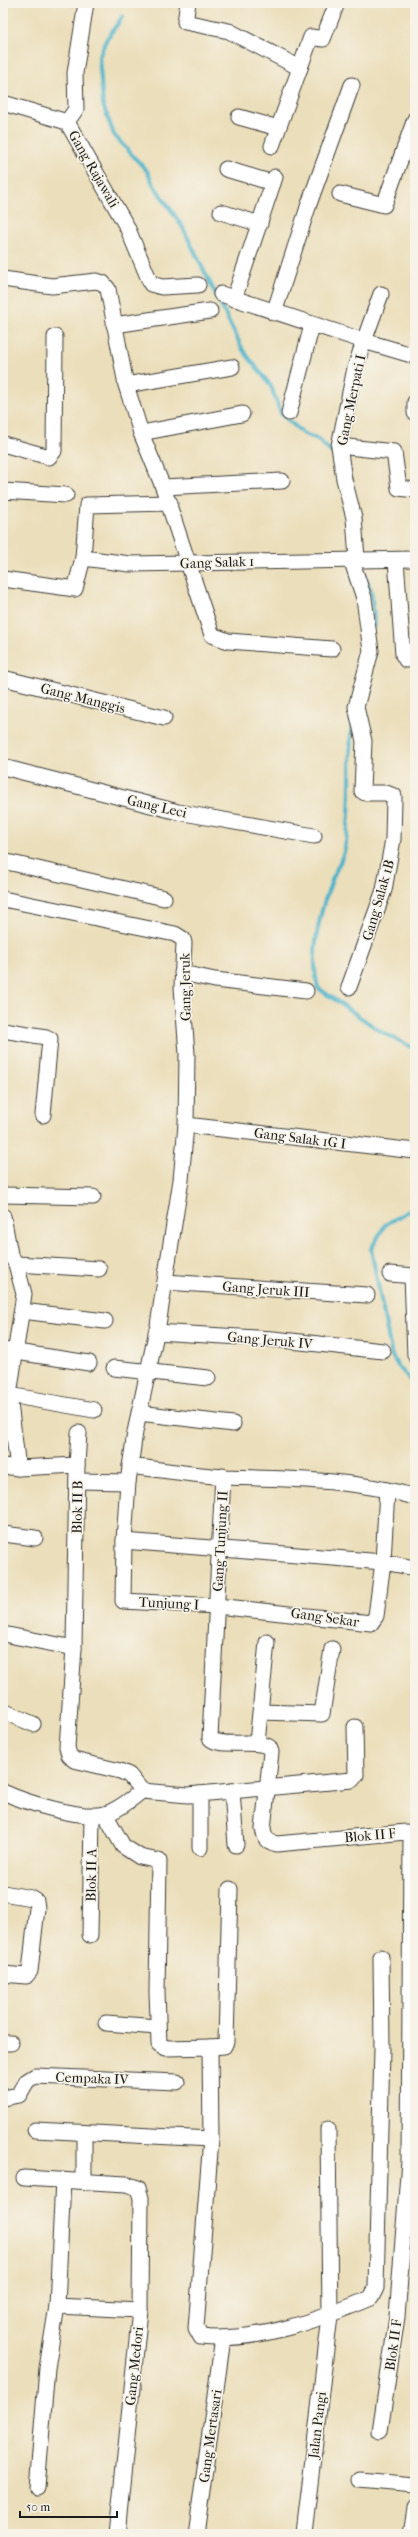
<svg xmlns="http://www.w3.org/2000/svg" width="418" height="2537" font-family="'IM FELL French Canon',serif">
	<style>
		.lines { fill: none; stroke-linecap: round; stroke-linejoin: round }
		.stream { stroke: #4cb4ca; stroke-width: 4 }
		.street-casing { stroke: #3b3934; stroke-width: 17 }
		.street { stroke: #fff; stroke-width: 15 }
		.labels { text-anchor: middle; stroke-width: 3.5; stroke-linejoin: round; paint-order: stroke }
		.street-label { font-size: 14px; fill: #1c1c1c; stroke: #f7f3e8 }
	</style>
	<rect width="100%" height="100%" fill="#f7f3e8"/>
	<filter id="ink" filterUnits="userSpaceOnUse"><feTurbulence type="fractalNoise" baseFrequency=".025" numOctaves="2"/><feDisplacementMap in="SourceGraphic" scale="8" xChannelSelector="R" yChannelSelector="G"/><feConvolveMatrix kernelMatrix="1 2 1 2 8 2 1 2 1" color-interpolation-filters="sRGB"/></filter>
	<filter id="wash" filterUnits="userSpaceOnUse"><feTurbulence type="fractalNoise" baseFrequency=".012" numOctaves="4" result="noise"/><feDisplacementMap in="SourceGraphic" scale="16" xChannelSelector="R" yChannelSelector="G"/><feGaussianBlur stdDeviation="0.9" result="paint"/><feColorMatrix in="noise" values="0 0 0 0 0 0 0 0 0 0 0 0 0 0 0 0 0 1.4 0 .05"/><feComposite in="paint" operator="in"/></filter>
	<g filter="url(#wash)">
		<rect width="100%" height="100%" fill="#ebdeba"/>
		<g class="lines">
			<g class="stream">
				<polyline points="123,16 106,40 99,57 103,105 114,135 147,171 153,184 182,226 243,350 271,386 281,414 304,434 318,439 335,456"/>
				<polyline points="362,569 371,590 375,626"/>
				<path d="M352 718C348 761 353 804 345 847 344 857 338 865 334 875 320 910 309 951 318 988L380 1031 415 1049"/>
				<polyline points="415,1207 385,1225 371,1249 392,1356 398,1366 415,1385"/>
			</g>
		</g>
	</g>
	<g filter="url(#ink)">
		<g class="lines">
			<g class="street-casing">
				<g id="street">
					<polyline points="86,3 75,73 76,109 67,122 127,227 151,284 162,287 198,285"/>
					<polyline points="188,3 185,22 229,31 300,68"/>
					<polyline points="3,103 67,122"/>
					<polyline points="239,117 278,128"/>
					<polyline points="272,146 311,37 323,39 337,3"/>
					<polyline points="226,169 273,183"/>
					<polyline points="340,194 384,205 415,119"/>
					<polyline points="221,212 260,224"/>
					<polyline points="3,279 52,286 96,281 103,283 108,289 126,385 141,433 163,487"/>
					<polyline points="221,294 364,341 381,294"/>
					<polyline points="234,299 275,177"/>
					<polyline points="274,313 309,204 352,85"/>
					<polyline points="114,325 210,311"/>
					<polyline points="126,385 232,367"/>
					<polyline points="415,402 415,413"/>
					<polyline points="289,413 312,325"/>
					<polyline points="141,433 242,414"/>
					<polyline points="3,444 49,457 54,451 55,337"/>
					<polyline points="339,446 394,452 399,488 415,490"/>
					<polyline points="282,481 163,487 212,635 228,641 332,649"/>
					<polyline points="3,491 66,495"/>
					<polyline points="83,558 130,564 415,559"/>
					<polyline points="357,559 354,518 344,479 339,446 355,368 364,341 415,356"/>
					<polyline points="396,560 403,655 406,660 415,659"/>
					<polyline points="3,579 75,589 83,558 87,505 170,503"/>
					<polyline points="3,678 164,718"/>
					<polyline points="3,767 178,812 314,836"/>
					<polyline points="3,861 164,898"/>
					<polyline points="3,899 175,934 183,939 184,943 182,987 187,1054 186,1125 181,1180 158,1325 135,1432 128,1482 124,1541 383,1562 415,1568"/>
					<polyline points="182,973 215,980 306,991"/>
					<polyline points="349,987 384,890 393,839 394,800 394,796 386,793 365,793 362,791 364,741 356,707 371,651 364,598 351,559"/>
					<polyline points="3,1030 46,1037 50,1039 43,1115"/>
					<polyline points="186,1125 415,1151"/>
					<polyline points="3,1195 93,1197"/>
					<polyline points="3,1216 10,1254 16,1264 24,1294 9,1395 18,1468 77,1465 74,1648 67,1747 69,1755 74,1760 120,1771 129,1775 142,1791"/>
					<polyline points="16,1264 99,1269"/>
					<polyline points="390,1274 415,1276"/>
					<polyline points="412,1276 415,1355"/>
					<polyline points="165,1282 367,1295"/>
					<polyline points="22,1311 105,1321"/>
					<polyline points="156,1332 273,1339 383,1351"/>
					<polyline points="3,1350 89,1363"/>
					<polyline points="114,1368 208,1378"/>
					<polyline points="9,1395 94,1410"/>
					<polyline points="139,1413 233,1424"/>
					<polyline points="77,1465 79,1433"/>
					<polyline points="3,1466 18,1468"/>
					<path d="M130 1466C162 1470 193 1475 224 1477 288 1479 354 1479 415 1497"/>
					<path d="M223 1476 210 1738C220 1749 254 1738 269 1747L271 1752 263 1829C265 1839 268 1842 277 1844L406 1832 411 1837 409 2161 397 2317 380 2431"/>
					<polyline points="78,1481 128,1482"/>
					<polyline points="3,1534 35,1538"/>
					<polyline points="124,1541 123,1601 217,1606 371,1623 376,1616 383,1562 387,1490"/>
					<polyline points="3,1634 74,1648"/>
					<polyline points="3,1711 33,1724"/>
					<polyline points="261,1712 322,1714 332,1649"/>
					<polyline points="257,1743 267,1642"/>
					<polyline points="232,1791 236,1845"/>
					<path d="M3 1792C25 1802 81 1820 105 1814 119 1810 131 1799 142 1791L188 1795 352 1780 356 1775 355 1727"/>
					<polyline points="200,1794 200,1848"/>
					<path d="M105 1814 123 1846 140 1857 159 1861 157 1992 159 2044 166 2048 210 2047 211 2139 196 2328 201 2337C256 2343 321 2319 371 2298L376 2288 382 2049 381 1957"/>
					<polyline points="3,1893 31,1898 36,1901 37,1908 30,1971 26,1976 3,1974"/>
					<polyline points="90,1935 92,1815"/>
					<polyline points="106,2023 157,2027"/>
					<polyline points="3,2043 11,2043"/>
					<polyline points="210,2047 224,2046 226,2042 230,1889"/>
					<polyline points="3,2098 19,2095 27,2081 35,2076 177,2082"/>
					<polyline points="35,2130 211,2139"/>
					<polyline points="84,2133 84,2180"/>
					<polyline points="24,2178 126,2184 138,2188 141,2198 140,2310 117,2534"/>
					<polyline points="63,2180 57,2306 140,2310"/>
					<polyline points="359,2480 415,2485"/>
					<polyline points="37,2488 47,2368 57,2306"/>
					<polyline points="196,2534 223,2338"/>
					<polyline points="304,2534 330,2316 328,2129"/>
					<polyline points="411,2534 415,2508"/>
				</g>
			</g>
			<use href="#street" class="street"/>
		</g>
	</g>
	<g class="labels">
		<g class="street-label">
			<text transform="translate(94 169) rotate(60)" y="5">Gang Rajawali</text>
			<text transform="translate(351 400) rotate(-78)" y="5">Gang Merpati I</text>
			<text transform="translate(217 562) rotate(-2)" y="5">Gang Salak 1</text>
			<text transform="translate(83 698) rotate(14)" y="5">Gang Manggis</text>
			<text transform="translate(157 806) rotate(13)" y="5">Gang Leci</text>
			<text transform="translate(378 900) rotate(-74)" y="5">Gang Salak 1B</text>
			<text transform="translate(185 987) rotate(-91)" y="5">Gang Jeruk</text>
			<text transform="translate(300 1138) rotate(7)" y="5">Gang Salak 1G I</text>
			<text transform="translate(266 1289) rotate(4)" y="5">Gang Jeruk III</text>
			<text transform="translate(270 1340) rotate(5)" y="5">Gang Jeruk IV</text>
			<text transform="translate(77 1507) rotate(-89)" y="5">Blok II B</text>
			<text transform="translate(220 1541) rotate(-87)" y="5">Gang Tunjung II</text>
			<text transform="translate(169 1603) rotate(3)" y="5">Tunjung I</text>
			<text transform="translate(325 1617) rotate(8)" y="5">Gang Sekar</text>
			<text transform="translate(370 1835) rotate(-5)" y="5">Blok II F</text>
			<text transform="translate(91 1875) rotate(-89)" y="5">Blok II A</text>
			<text transform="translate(92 2078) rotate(2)" y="5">Cempaka IV</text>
			<text transform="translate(393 2345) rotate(-82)" y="5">Blok II F</text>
			<text transform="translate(134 2366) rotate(-84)" y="5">Gang Medori</text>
			<text transform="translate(317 2425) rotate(-83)" y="5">Jalan Pangi</text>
			<text transform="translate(210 2436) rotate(-82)" y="5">Gang Mertasari</text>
		</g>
	</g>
	<rect width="418" height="2537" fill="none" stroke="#f7f3e8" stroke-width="16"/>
	<path d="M20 2511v6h97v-6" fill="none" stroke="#1c1c1c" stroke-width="2"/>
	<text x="26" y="2511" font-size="12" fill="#1c1c1c" stroke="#f7f3e8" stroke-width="3" paint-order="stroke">50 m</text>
</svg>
